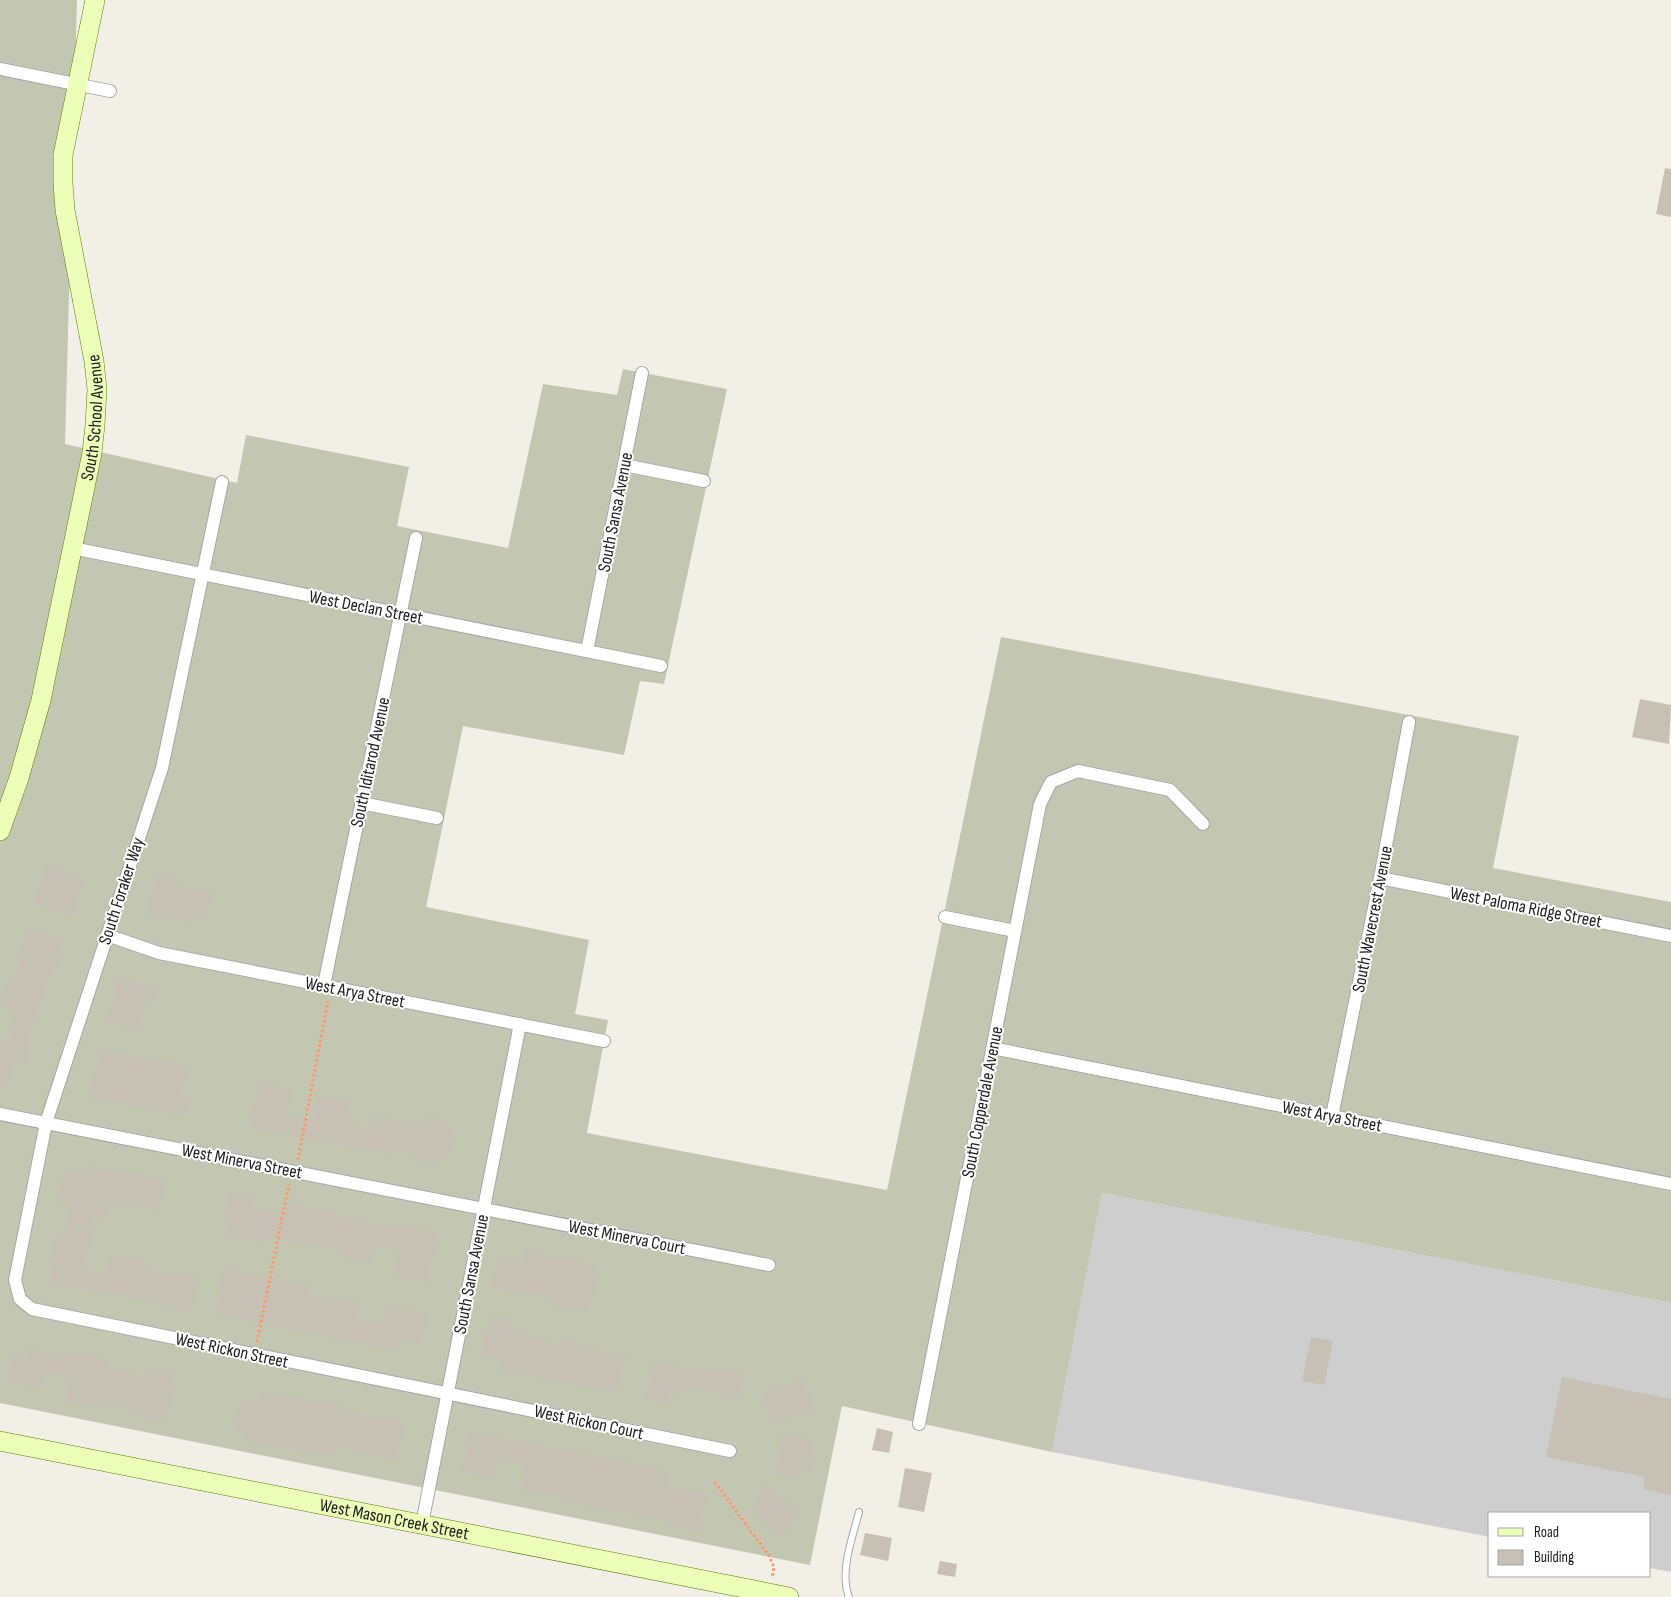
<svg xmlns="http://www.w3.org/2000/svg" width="1671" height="1597" font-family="'Sofia Sans Condensed',sans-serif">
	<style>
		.religious { fill: #cecece }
		.construction { fill: #c3c7b1 }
		.building { fill: #c6c0b5 }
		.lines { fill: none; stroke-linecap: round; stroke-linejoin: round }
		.lane-casing { stroke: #a7a7a7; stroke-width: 8 }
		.street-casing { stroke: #a7a7a7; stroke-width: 14 }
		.secondary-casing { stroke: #587f00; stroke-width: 20 }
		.path { stroke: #ff966a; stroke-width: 3; stroke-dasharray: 2.5 2.5; stroke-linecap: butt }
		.lane { stroke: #fff; stroke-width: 6 }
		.street { stroke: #fff; stroke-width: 12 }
		.secondary { stroke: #edfeb8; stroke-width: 19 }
		.labels { text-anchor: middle; stroke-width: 4; stroke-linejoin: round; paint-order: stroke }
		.street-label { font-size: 18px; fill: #202020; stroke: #fff }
	</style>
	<rect width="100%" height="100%" fill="#f2f0e6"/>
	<polygon class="religious" points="1102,1193 1671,1303 1671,1572 1650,1568 1650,1513 1490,1513 1490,1537 1052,1452"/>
	<polygon class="construction" points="0,0 77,0 65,444 237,483 246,435 409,467 397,526 508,548 543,384 617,395 623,369 727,389 664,684 640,681 624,755 463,726 426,907 589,940 575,1014 608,1020 587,1133 887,1190 1001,637 1519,736 1493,868 1671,902 1671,1303 1102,1193 1052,1452 842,1406 810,1565 0,1403"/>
	<g class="building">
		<polygon points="1665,168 1671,169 1671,217 1656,214"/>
		<polygon points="1640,699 1671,705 1669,744 1632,737"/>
		<polygon points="47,865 84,880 72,916 34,903"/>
		<polygon points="156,875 176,879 175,886 211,894 209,908 203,906 200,919 191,917 190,922 148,914"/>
		<polygon points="28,929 64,940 53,977 49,976 33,1026 24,1064 12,1061 6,1089 0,1088 0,1039 9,1041 16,1012 0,1007 9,979 13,980"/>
		<polygon points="117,979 157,987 153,1004 146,1002 141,1028 108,1022"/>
		<polygon points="99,1050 188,1066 182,1096 189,1097 185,1116 91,1097"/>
		<polygon points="259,1082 291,1089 286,1116 313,1121 319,1095 351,1102 346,1124 371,1130 374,1115 423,1126 425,1117 448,1121 447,1128 454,1129 448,1160 437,1158 436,1165 417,1161 418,1155 390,1149 389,1154 250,1127"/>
		<polygon points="88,1166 164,1179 159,1210 108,1200 105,1219 94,1216 84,1270 108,1274 112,1256 149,1264 147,1270 197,1278 191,1312 152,1303 152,1301 49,1282 57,1233 66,1235 72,1205 59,1203 65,1171 86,1175"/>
		<polygon points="228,1192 254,1197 252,1209 285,1215 287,1204 336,1212 335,1216 397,1229 398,1225 438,1233 428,1282 396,1276 401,1251 374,1244 370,1262 336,1254 337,1248 267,1237 266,1242 226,1234 230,1212 224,1211"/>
		<polygon points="523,1251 598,1266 589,1312 550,1304 552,1298 493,1287 498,1258 521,1262"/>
		<polygon points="224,1268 310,1287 308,1295 361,1304 358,1320 383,1325 386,1306 427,1314 421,1344 400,1339 398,1350 215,1314"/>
		<polygon points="494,1316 509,1319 508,1329 526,1332 525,1337 558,1345 560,1339 579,1343 578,1347 626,1356 619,1393 500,1370 503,1358 480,1354 485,1326 492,1327"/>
		<polygon points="1311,1337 1333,1341 1324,1385 1302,1381"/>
		<polygon points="27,1349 72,1357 73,1354 110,1361 109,1370 145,1377 147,1370 175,1375 166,1421 131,1415 132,1408 103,1403 102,1408 65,1401 69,1377 43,1372 40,1387 7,1381 12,1355 25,1358"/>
		<polygon points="654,1362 697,1372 698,1367 745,1375 741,1397 683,1387 681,1394 670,1391 667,1403 646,1398"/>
		<polygon points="1562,1377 1671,1399 1671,1495 1643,1489 1645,1477 1546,1457"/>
		<polygon points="802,1378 815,1408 774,1425 761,1395"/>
		<polygon points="263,1393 343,1406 342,1411 404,1423 397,1459 336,1446 334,1456 245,1440 247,1433 234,1431 241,1399 261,1403"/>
		<polygon points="877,1428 893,1432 889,1453 872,1450"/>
		<polygon points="470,1432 668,1471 665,1485 707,1495 699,1531 666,1523 667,1519 573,1503 574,1500 521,1489 526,1464 498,1458 494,1478 462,1471"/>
		<polygon points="781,1435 815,1441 810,1471 799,1469 798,1477 775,1474"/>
		<polygon points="905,1468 932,1473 924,1512 898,1507"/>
		<polygon points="766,1485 800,1514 781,1536 751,1510 760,1500 756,1497"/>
		<polygon points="865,1533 892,1538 888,1561 860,1555"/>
		<polygon points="940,1561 957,1564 955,1577 937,1574"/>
	</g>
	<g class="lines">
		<g class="lane-casing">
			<path id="lane" d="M849 1597C839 1572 853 1536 859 1512"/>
		</g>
		<g class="street-casing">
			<g id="street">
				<polyline points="0,69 110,91"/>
				<polyline points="624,465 704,481"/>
				<polyline points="222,482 162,768 46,1123 15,1280 20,1299 32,1309 730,1451"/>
				<polyline points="72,548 661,666"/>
				<polyline points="587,651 642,373"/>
				<polyline points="361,803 437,818"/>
				<polyline points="1380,878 1671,936"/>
				<polyline points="945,917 1015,931"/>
				<polyline points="107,935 159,953 604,1041"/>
				<polyline points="324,985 416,538"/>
				<polyline points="992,1048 1671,1184"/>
				<polyline points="0,1114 769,1265"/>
				<polyline points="1332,1116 1380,878 1409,722"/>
				<polyline points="919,1424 1040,804 1051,782 1078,771 1170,790 1203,824"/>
				<polyline points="422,1524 520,1024"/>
			</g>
		</g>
		<g class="secondary-casing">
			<g id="secondary">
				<path id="s1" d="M0 831 19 778 41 700 92 453 95 425 97 389 94 361 65 210 63 183V155L95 0"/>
				<path id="s2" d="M0 1441 789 1597"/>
			</g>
		</g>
		<g class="path">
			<polyline points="298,1160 328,1001"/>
			<polyline points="257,1342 289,1184"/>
			<polyline points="715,1482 769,1556 774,1567 772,1578"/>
		</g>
		<use href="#lane" class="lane"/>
		<use href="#street" class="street"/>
		<use href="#secondary" class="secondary"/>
	</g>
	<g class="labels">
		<g class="street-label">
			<text dy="6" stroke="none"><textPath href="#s1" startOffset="425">South School Avenue</textPath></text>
			<text transform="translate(615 512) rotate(-79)" y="6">South Sansa Avenue</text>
			<text transform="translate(366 607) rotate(11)" y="6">West Declan Street</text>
			<text transform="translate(370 762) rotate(-78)" y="6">South Iditarod Avenue</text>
			<text transform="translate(121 891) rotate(-72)" y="6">South Foraker Way</text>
			<text transform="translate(1526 907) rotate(11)" y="6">West Paloma Ridge Street</text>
			<text transform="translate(1372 919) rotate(-79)" y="6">South Wavecrest Avenue</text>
			<text transform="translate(355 992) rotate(11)" y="6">West Arya Street</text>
			<text transform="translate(982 1102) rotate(-79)" y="6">South Copperdale Avenue</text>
			<text transform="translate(1332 1116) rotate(11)" y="6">West Arya Street</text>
			<text transform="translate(242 1161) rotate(11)" y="6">West Minerva Street</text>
			<text transform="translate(627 1237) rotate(11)" y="6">West Minerva Court</text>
			<text transform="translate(471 1274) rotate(-79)" y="6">South Sansa Avenue</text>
			<text transform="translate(232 1350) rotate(12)" y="6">West Rickon Street</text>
			<text transform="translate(589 1422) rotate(12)" y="6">West Rickon Court</text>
			<text dy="6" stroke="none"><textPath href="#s2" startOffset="402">West Mason Creek Street</textPath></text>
		</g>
	</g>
	<rect x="1488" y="1512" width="162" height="65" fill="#ffffff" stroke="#a6a6a6"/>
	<rect x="1498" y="1528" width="25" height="8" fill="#edfeb8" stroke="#a6a6a6"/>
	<text x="1534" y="1537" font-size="15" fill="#202020">Road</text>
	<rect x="1498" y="1550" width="25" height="15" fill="#c6c0b5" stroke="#a6a6a6"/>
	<text x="1534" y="1562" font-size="15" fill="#202020">Building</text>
</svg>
